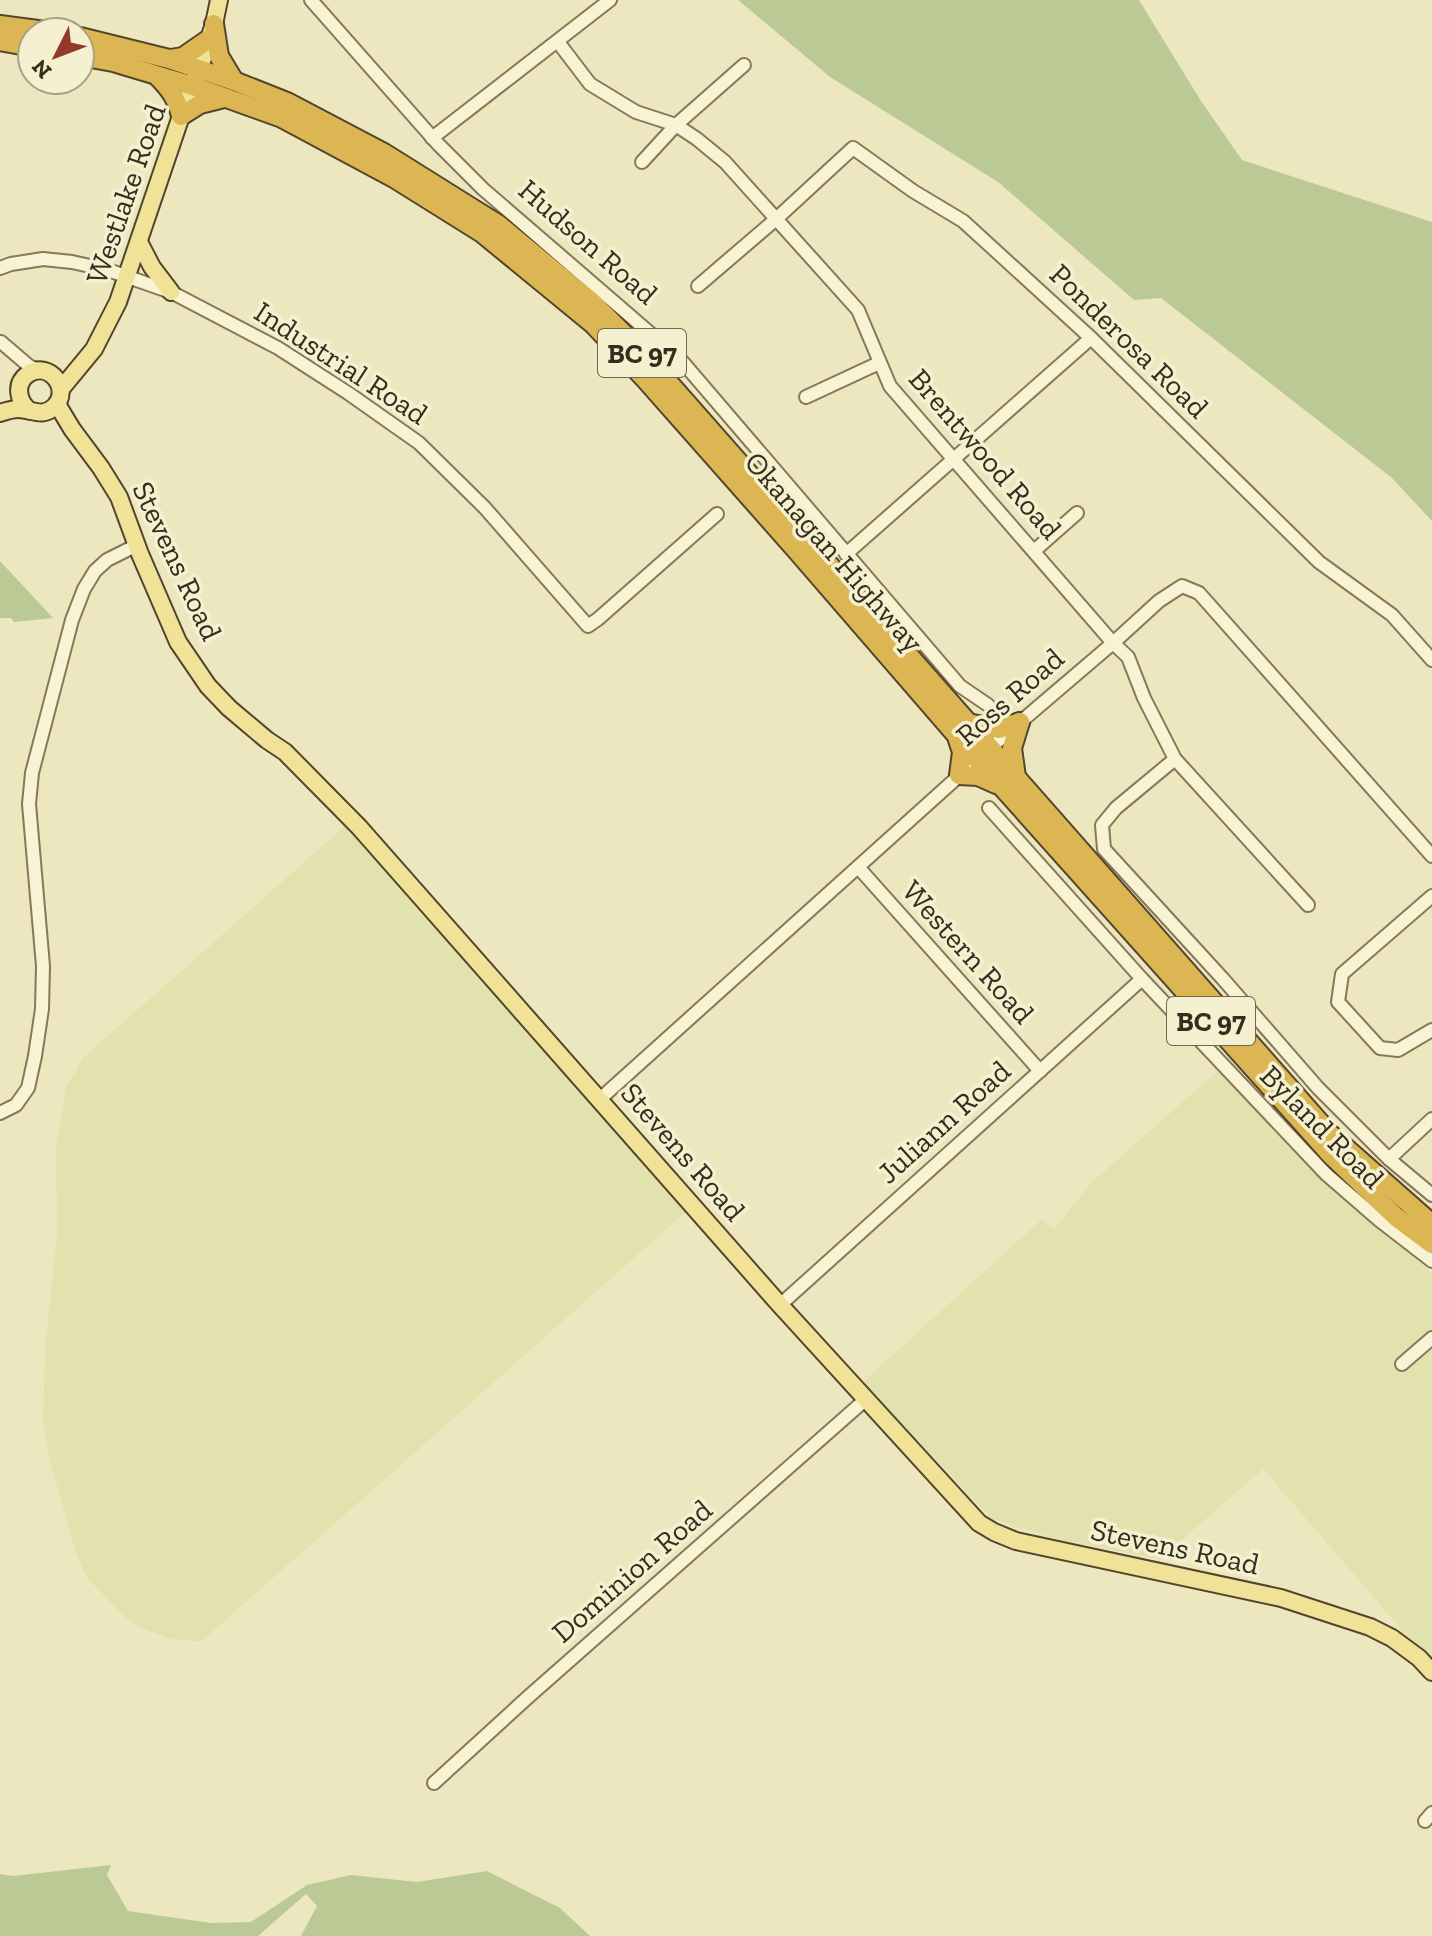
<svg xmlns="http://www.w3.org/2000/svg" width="1432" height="1936" font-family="'Zilla Slab',serif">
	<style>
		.farmland { fill: #e2e2ae }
		.green { fill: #bbca95 }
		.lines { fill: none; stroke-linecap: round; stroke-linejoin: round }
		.minor-casing { stroke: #867859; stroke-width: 16 }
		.major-casing { stroke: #53452d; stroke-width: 20 }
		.highway-casing { stroke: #53452d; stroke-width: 22 }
		.minor { stroke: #f8f3d3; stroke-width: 12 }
		.major { stroke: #f0e398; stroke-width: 16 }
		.highway { stroke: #dcb652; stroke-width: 18 }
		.labels { text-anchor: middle; stroke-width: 7; stroke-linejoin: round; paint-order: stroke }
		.shield { fill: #f4f0d0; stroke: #6e6853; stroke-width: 2 }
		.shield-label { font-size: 28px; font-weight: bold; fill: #352d1d }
		.street-label { font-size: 30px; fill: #352d1d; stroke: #f4f0d0 }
	</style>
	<rect width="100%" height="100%" fill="#ede7c0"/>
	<g class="farmland">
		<polygon points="345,826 686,1212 201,1642 168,1638 139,1627 126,1618 86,1577 75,1549 48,1454 43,1419 45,1350 57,1233 56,1149 66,1087 83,1058"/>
		<polygon points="1229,1061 1366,1216 1432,1273 1432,1661 1403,1631 1263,1469 1160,1559 1052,1538 992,1519 863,1382 1042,1219 1054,1229 1092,1182"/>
	</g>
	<g class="green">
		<polygon points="738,0 1139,0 1201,101 1242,160 1432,222 1432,521 1392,478 1161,298 1134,300 998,182 830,77"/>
		<polygon points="0,561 53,618 14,622 11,618 0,618"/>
		<polygon points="111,1865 107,1875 128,1911 211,1923 251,1922 307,1885 351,1875 417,1882 487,1871 560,1908 590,1936 301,1936 317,1906 306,1894 258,1936 0,1936 0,1874 13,1876"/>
	</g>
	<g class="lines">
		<g class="minor-casing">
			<g id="minor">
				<polyline points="311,0 438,144 483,189 680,359 960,686 988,705"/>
				<polyline points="558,42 590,84 636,112 676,125 697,139 725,162 858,310 890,386 1113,643 1128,657 1144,698 1175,759 1308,905"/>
				<polyline points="432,138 610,0"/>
				<polyline points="642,162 676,125 744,65"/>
				<polyline points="0,268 11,264 43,259 72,262 108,270 171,292 278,348 348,393 419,443 485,508 588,626 598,619 717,514"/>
				<polyline points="698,286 775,220 853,148 913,191 963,221 1091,338 1319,562 1392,615 1432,660"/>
				<polyline points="1,342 29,366 40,371"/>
				<polyline points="806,397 879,363"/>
				<polyline points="1034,551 1077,513"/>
				<polyline points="846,554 1091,338"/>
				<polyline points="1175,759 1116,808 1102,825 1104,849 1223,979 1318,1088 1389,1159 1432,1195"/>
				<polyline points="989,808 1142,979 1326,1174 1379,1220 1432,1261"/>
				<polyline points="858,867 1040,1071"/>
				<polyline points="1432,896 1342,974 1338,1002 1380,1048 1398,1050 1432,1030"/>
				<polyline points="600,1099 990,748 1113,643 1159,601 1182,586 1199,593 1432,856"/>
				<polyline points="0,1113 16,1105 28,1088 35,1056 42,1009 43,966 29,804 32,773 72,620 84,589 95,571 107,560 137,545"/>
				<polyline points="1389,1159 1432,1119"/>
				<polyline points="780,1305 1142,979"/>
				<polyline points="1402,1364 1432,1338"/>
				<polyline points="434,1783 527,1698 865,1400"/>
				<polyline points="1425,1821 1432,1813"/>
			</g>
		</g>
		<g class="major-casing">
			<g id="major">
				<polyline points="139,242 152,267 171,292"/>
				<polyline points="61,389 94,349 118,302 181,116 201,64 214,24 219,0"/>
				<polyline points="57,404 72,429 101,468 119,497 140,554 178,642 208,686 229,708 267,740 285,752 359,827 780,1305 979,1523 994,1532 1016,1541 1281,1598 1370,1627 1392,1638 1419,1658 1432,1672"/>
				<path d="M0 413C6 411 13 409 18 409 32 409 42 418 54 407 72 390 50 360 28 374 14 384 18 402 30 411"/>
			</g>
		</g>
		<g class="highway-casing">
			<g id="highway">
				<polyline points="214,24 219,56 234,81"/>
				<polyline points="0,25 53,32"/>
				<polyline points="80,37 169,59 234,81 287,102 384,153 499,225 593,303 640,350 1330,1134 1432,1224"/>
				<polyline points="0,41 32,47"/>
				<polyline points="80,56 113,62 193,86 282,118 394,178 482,233 593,324 645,379 797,551 977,759 1331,1155 1396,1217 1432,1244"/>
				<polyline points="170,59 183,57 209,39"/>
				<path d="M158 77C170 89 177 99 181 116L200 104 224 98"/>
				<polyline points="968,723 999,729 1020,722"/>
				<polyline points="958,740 962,752 959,775 978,776 996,784"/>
				<polyline points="1016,777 1012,748 1020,722"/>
			</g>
		</g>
		<use href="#minor" class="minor"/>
		<use href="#major" class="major"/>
		<use href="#highway" class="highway"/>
	</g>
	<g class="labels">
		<g class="shield">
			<rect x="598" y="329" width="88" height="48" rx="6"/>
			<rect x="1167" y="997" width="88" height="48" rx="6"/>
		</g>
		<g class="shield-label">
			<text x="642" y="363">BC 97</text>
			<text x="1211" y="1031">BC 97</text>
		</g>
		<g class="street-label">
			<text transform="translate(126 194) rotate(-71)" y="10">Westlake Road</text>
			<text transform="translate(588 242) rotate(41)" y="10">Hudson Road</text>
			<text transform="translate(1129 341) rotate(44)" y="10">Ponderosa Road</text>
			<text transform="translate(341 363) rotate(33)" y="10">Industrial Road</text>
			<text transform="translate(985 454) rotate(49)" y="10">Brentwood Road</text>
			<text transform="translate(834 552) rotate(49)" y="10">Okanagan Highway</text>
			<text transform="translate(177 561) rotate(65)" y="10">Stevens Road</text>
			<text transform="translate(1010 697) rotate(-41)" y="10">Ross Road</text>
			<text transform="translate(968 952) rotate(48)" y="10">Western Road</text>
			<text transform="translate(944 1122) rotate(-42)" y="10">Juliann Road</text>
			<text transform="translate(1322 1127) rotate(45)" y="10">Byland Road</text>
			<text transform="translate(683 1152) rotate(49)" y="10">Stevens Road</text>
			<text transform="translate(1175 1547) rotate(12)" y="10">Stevens Road</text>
			<text transform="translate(632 1571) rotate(-41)" y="10">Dominion Road</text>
		</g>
	</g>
	<g transform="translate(56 56) rotate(228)"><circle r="38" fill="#f4f0d0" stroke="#a8a288" stroke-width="2"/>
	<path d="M0-6L14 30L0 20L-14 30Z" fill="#933b2a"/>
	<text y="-12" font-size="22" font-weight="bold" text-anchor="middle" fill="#352d1d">N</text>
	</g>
</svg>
